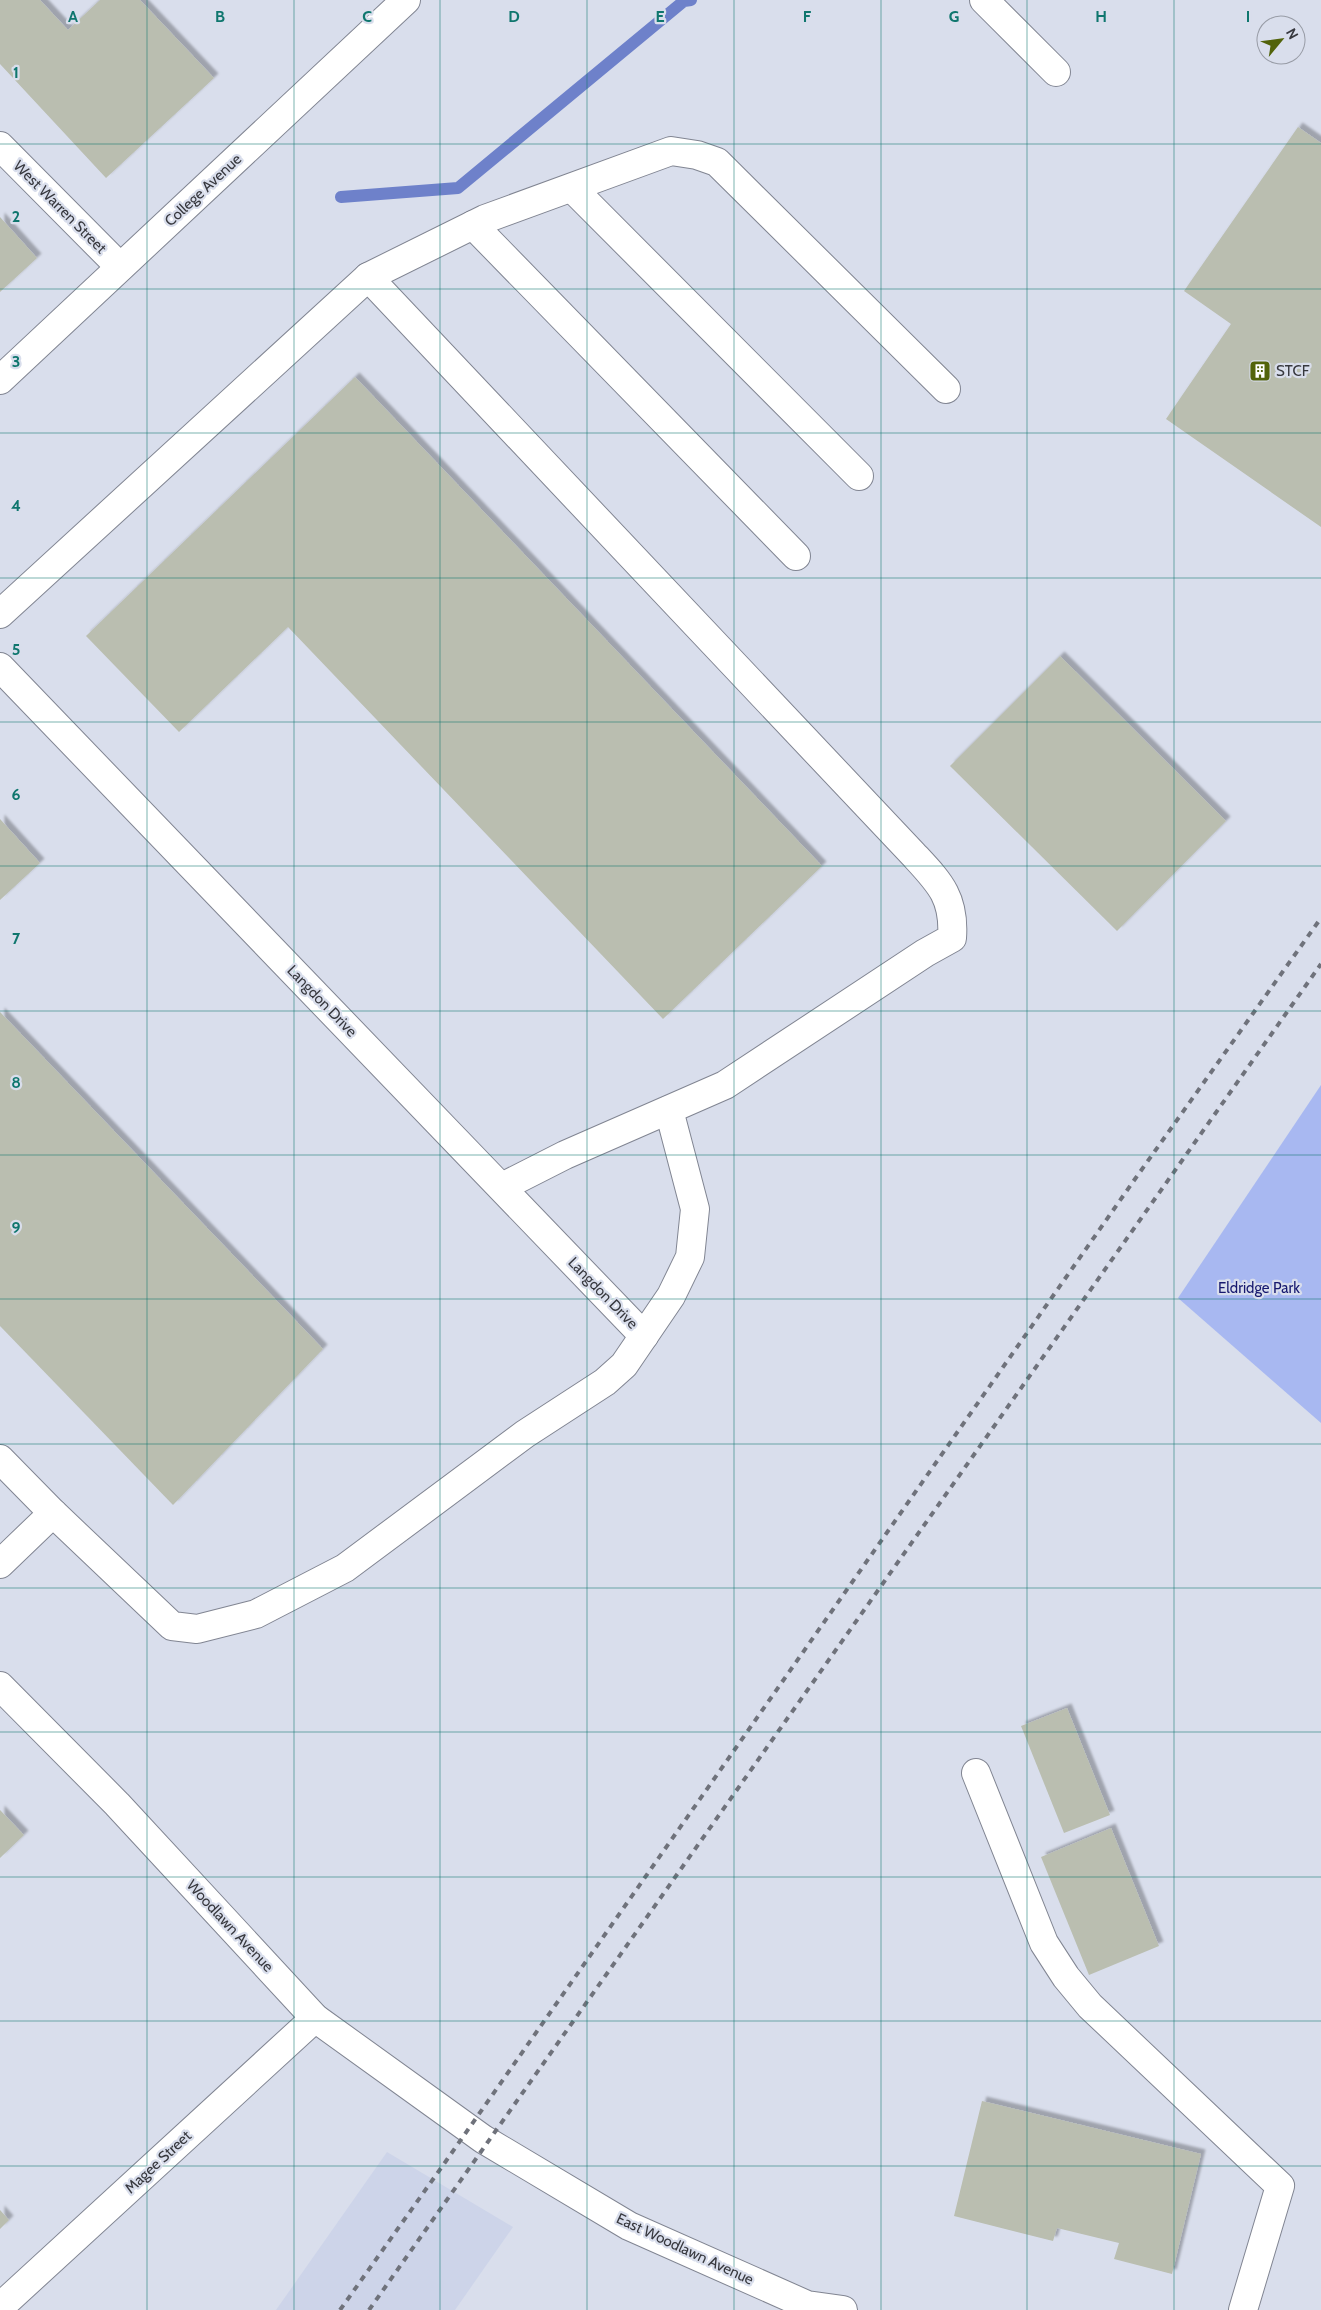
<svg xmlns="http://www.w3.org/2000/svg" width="1321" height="2310" font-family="Cabin,sans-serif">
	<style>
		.built { fill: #cdd4e9 }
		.green { fill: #a8b8f1 }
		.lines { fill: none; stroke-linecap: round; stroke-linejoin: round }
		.stream { stroke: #6e81ca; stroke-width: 12 }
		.building { fill: #babeb0; filter: url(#shadow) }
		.minor-casing { stroke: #818592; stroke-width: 30 }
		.major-casing { stroke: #818592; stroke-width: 30 }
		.minor { stroke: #fff; stroke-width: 28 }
		.major { stroke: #fff; stroke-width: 28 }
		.rail { stroke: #6f727b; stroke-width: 4; stroke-dasharray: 6 6; stroke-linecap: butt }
		.grid { fill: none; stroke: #0f766e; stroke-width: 1; stroke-opacity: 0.55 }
		.labels { text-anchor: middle; stroke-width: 4.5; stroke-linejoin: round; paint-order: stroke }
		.street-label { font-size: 15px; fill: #37383e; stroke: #d9deec }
		.poi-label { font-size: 15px; fill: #37383e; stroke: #d9deec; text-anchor: start }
		.park-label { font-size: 15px; fill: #17196f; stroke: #d9deec }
		.grid-label { font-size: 16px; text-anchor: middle; font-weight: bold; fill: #0f766e; stroke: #d9deec; stroke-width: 4.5; stroke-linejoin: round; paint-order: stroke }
	</style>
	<defs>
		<filter id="shadow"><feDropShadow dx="4.5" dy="-4.5" stdDeviation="1" flood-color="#0004"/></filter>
	</defs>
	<rect width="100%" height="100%" fill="#d9deec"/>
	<polygon class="built" points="387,2152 513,2227 455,2310 276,2310"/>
	<polygon class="green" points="1321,1085 1321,1423 1178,1298"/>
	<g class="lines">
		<polyline class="stream" points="341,197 458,188 684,1 691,0"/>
	</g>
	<g class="building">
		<polygon points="0,0 40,0 68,30 100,0 140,0 214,78 106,178 0,64"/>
		<polygon points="1298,127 1321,143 1321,527 1166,419 1231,324 1184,291"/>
		<polygon points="0,217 37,258 0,292"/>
		<polygon points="355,377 822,866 663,1019 288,627 179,732 86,636"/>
		<polygon points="1060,656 1226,821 1117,931 950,766"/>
		<polygon points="0,819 40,863 0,900"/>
		<polygon points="0,1012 323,1349 173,1505 0,1326"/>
		<polygon points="1067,1708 1110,1815 1064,1833 1021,1726"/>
		<polygon points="0,1810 24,1835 0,1858"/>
		<polygon points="1111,1828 1159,1946 1089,1975 1041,1857"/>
		<polygon points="982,2101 1201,2154 1172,2274 1114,2259 1119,2243 1057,2228 1053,2241 954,2216"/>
		<polygon points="0,2210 9,2220 0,2229"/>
	</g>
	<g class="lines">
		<g class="minor-casing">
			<g id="minor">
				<polyline points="984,0 1056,72"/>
				<polyline points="0,146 120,267"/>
				<polyline points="572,188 859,476"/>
				<polyline points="473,225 796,556"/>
				<path d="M368 277 913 854C939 882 955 897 952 938L925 953 725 1085 565 1155 502 1187"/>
				<polyline points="0,614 368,277 485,219 671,151 697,155 717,162 946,389"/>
				<polyline points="0,667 644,1336"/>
				<polyline points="0,1459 53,1513 172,1626 197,1629 256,1614 345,1568 525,1434 605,1382 624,1365 671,1296 690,1257 695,1209 669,1110"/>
				<polyline points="0,1564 53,1513"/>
				<polyline points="976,1773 1044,1943 1066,1977 1090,2006 1280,2186 1243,2310"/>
				<polyline points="0,2307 315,2018"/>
			</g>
		</g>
		<g class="major-casing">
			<g id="major">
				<polyline points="0,380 406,0"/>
				<polyline points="0,1686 117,1804 315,2018 483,2139 629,2226 807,2305 843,2310"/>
			</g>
		</g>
		<use href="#minor" class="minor"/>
		<use href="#major" class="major"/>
		<g class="rail">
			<polyline points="340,2310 446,2161 1135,1179 1321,918"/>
			<polyline points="369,2310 1321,964"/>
		</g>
	</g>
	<path class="grid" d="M147 0V2310M294 0V2310M440 0V2310M587 0V2310M734 0V2310M881 0V2310M1027 0V2310M1174 0V2310M0 144H1321M0 289H1321M0 433H1321M0 578H1321M0 722H1321M0 866H1321M0 1011H1321M0 1155H1321M0 1299H1321M0 1444H1321M0 1588H1321M0 1732H1321M0 1877H1321M0 2021H1321M0 2166H1321"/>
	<defs>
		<g id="building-square" transform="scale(1.125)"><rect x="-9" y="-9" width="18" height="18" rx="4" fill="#52630b" stroke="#d9deec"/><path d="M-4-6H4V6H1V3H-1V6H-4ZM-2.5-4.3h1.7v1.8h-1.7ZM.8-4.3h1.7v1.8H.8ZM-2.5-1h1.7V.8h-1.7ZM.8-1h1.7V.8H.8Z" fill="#fff"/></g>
	</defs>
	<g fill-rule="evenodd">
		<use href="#building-square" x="1260" y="371"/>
	</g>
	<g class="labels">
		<g class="street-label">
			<text transform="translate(203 190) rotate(-43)" y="5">College Avenue</text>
			<text transform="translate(60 207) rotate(45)" y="5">West Warren Street</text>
			<text transform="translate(322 1001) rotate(46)" y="5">Langdon Drive</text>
			<text transform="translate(603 1293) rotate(46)" y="5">Langdon Drive</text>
			<text transform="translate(230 1926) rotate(47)" y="5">Woodlawn Avenue</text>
			<text transform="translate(158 2162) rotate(-43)" y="5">Magee Street</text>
			<text transform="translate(685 2249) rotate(25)" y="5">East Woodlawn Avenue</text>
		</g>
		<g class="poi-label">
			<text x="1276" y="376">STCF</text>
		</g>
		<g class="park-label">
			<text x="1259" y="1293">Eldridge Park</text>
		</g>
	</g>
	<g class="grid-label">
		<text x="73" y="22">A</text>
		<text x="220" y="22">B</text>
		<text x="367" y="22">C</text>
		<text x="514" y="22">D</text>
		<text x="660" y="22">E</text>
		<text x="807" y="22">F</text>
		<text x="954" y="22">G</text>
		<text x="1101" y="22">H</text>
		<text x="1248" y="22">I</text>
		<text x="16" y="78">1</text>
		<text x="16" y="222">2</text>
		<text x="16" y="367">3</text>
		<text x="16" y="511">4</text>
		<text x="16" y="655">5</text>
		<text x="16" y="800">6</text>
		<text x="16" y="944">7</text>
		<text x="16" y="1088">8</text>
		<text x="16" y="1233">9</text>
	</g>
	<g transform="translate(1281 40) rotate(61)"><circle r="24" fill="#d9deec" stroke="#989ca6"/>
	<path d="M0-4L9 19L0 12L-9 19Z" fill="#52630b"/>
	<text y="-8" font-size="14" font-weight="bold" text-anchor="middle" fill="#37383e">N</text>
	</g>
</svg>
